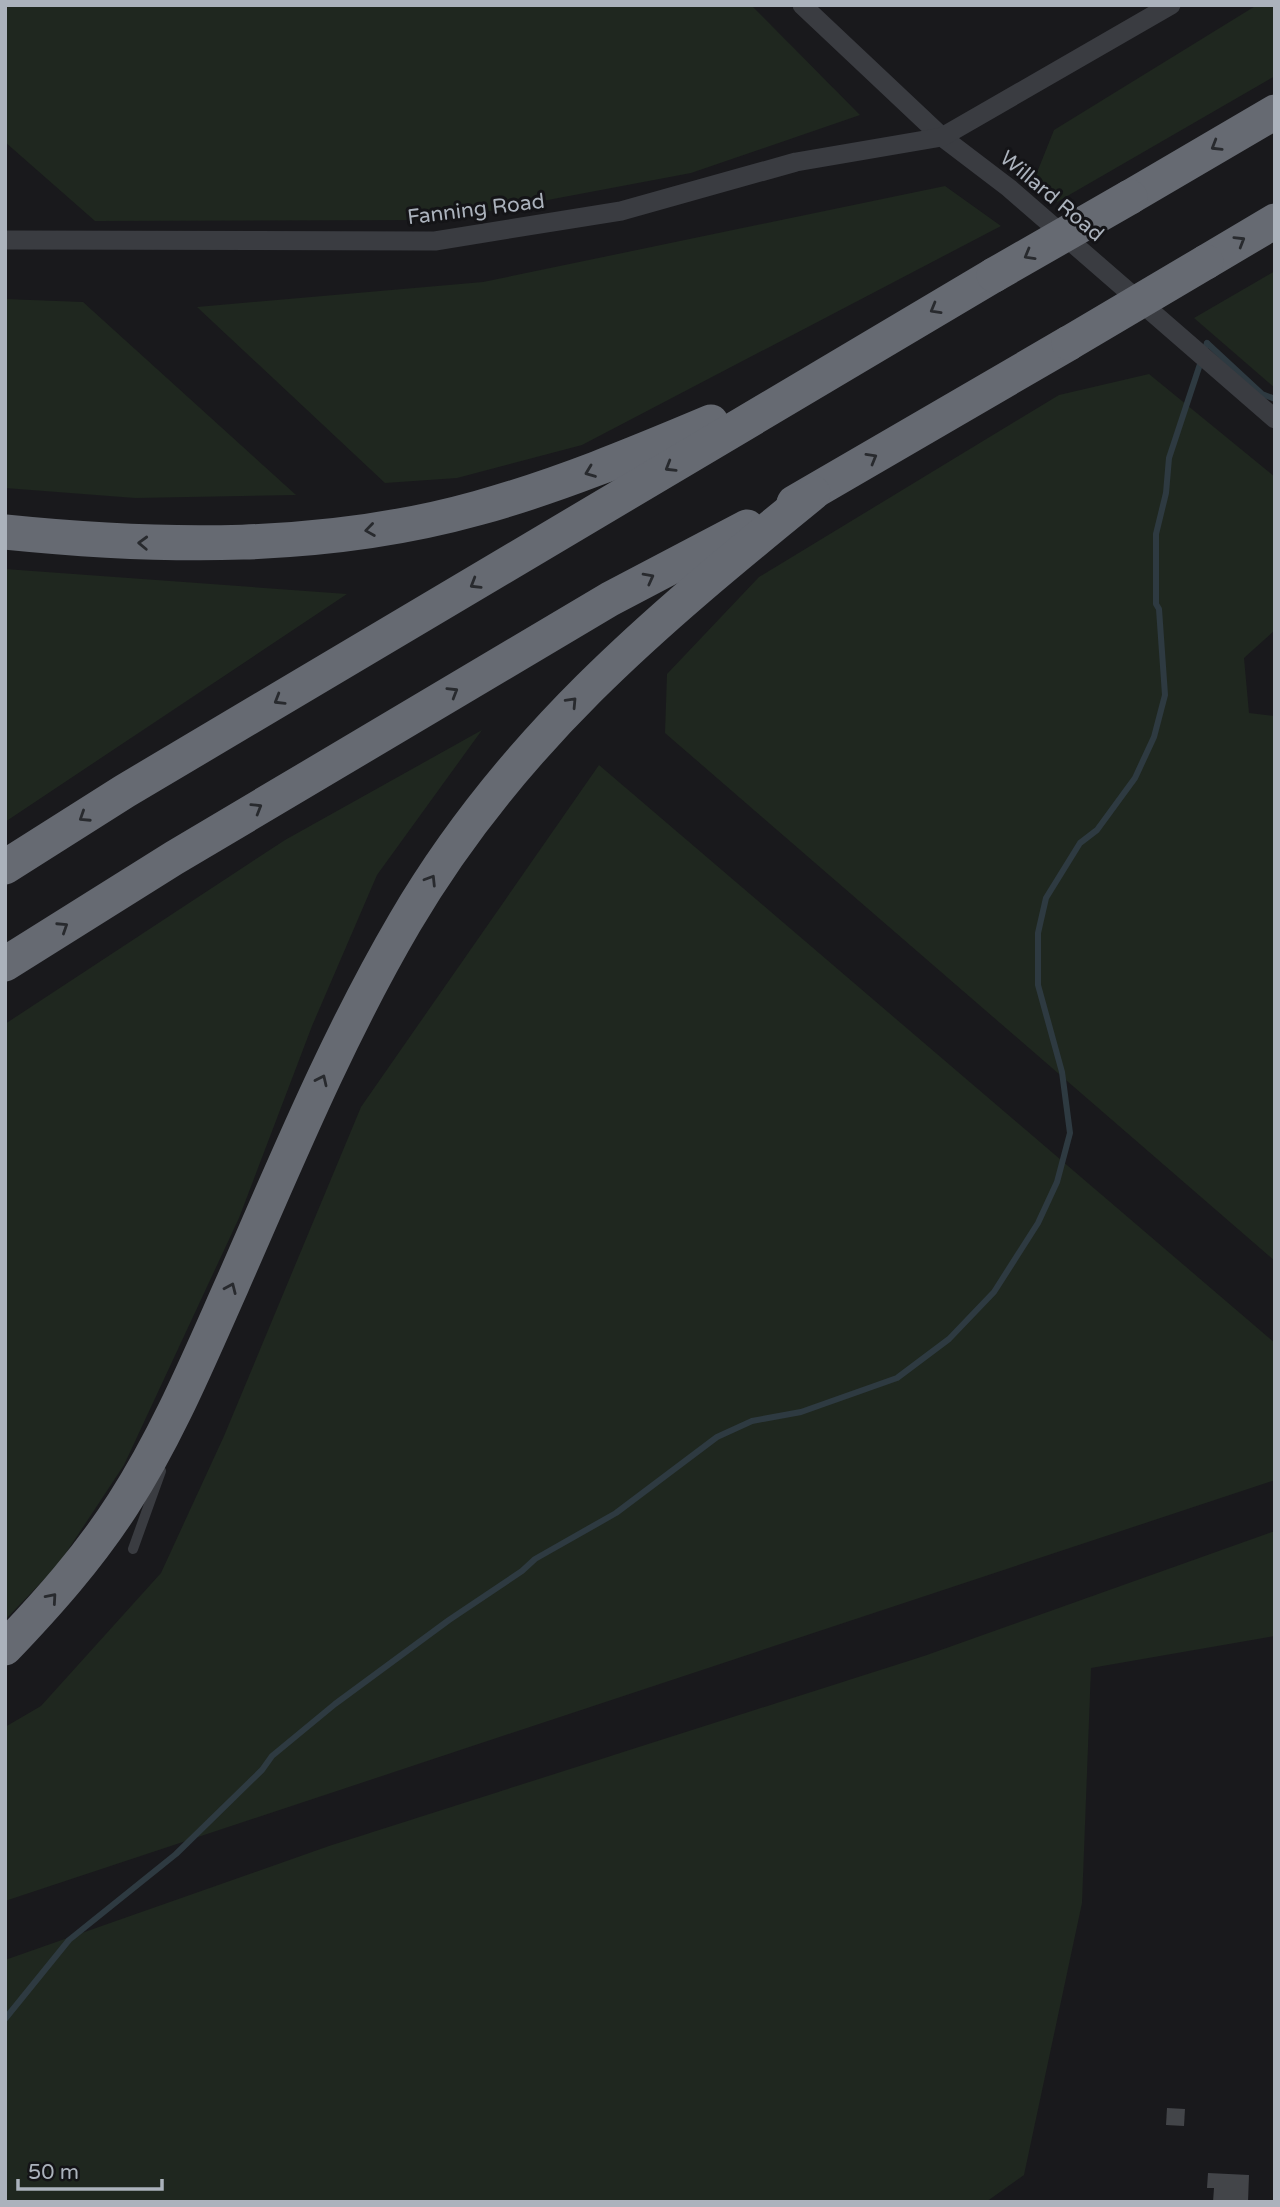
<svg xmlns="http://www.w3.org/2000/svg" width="1280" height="2207" font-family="'Varela Round',sans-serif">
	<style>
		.green { fill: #1f271f }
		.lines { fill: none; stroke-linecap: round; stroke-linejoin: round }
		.stream { stroke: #2e3a41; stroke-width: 6 }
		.building { fill: #434549 }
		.lane { stroke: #3a3c41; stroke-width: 10 }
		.street { stroke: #3a3c41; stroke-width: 19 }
		.highway { stroke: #666a72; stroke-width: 35 }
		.highway-bridge { stroke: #666a72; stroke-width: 35 }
		.oneway { stroke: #282a2e }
		.labels { text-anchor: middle; stroke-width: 6; stroke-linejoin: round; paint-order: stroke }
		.street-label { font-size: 21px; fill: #abb2bc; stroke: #141417 }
	</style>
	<rect width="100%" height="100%" fill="#19191c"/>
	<g class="green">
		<polygon points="5,5 751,5 860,115 691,173 442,220 95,221 5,142"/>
		<polygon points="1257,5 1275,5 1275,76 1057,202 1034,180 1054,130"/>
		<polygon points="945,186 1001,226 582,445 457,478 385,483 197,307 483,282"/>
		<polygon points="1275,271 1275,388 1194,318"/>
		<polygon points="5,299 83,302 296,495 135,498 5,488"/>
		<polygon points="1149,374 1275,477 1275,630 1244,658 1249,713 1275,716 1275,1261 665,733 667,674 759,577 1059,395"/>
		<polygon points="5,569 347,594 5,822"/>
		<polygon points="482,730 377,875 312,1026 239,1218 124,1465 58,1565 5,1620 5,1024 285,840"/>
		<polygon points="599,765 1275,1343 1275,1480 5,1901 5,1727 41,1706 161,1573 224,1436 361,1107"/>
		<polygon points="1275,1531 1275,1636 1091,1668 1082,1903 1024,2175 986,2202 5,2202 5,1960 329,1846 924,1656"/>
	</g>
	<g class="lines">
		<g class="stream">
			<polyline points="1207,343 1262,394 1275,399"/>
			<polyline points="5,2019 69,1940 176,1854 262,1770 272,1756 335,1704 449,1620 522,1571 535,1559 616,1513 717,1437 752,1421 801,1412 897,1378 949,1339 994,1292 1038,1223 1057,1182 1070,1133 1062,1072 1038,985 1038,933 1046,898 1080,843 1097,830 1135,778 1154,737 1165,695 1159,609 1156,604 1156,534 1166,493 1169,458 1207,343"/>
		</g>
	</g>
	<g class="building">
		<polygon points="1167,2108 1185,2109 1184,2126 1166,2125"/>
		<polygon points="1208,2173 1249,2175 1248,2202 1213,2202 1214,2188 1207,2188"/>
	</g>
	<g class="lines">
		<polyline class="lane" points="133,1549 161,1471"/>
		<g class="street">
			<polyline points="802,5 942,137 1009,188 1275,419"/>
			<polyline points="5,240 435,241 621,211 796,162 942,137 1171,5"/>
		</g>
		<g class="highway">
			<polyline points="1130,197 1275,112"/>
			<polyline points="1206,262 1275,221"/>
			<polyline points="794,503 1069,343"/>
			<path d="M5 532C162 548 324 551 478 508 558 486 635 454 711 422"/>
			<polyline points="5,867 125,791 994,275"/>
			<polyline points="5,964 174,858 610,599 747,527"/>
			<path d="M5 1648C48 1603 89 1557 123 1504 167 1436 199 1359 232 1285 286 1162 337 1038 405 922 511 741 653 623 813 493"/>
		</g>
		<g class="highway-bridge">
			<polyline points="994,275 1130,197"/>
			<polyline points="1069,343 1206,262"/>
		</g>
	</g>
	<defs><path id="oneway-chevron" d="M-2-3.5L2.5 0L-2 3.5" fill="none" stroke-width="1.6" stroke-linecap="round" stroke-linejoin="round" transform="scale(1.75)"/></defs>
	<g class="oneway">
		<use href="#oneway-chevron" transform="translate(1216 146) rotate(149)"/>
		<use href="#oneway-chevron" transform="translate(1240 241) rotate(-31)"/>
		<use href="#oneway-chevron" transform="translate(1029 255) rotate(150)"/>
		<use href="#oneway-chevron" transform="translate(935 309) rotate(150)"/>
		<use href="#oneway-chevron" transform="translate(872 458) rotate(-30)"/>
		<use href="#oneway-chevron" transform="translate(670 467) rotate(149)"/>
		<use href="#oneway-chevron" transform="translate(590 472) rotate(159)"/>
		<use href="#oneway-chevron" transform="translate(370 530) rotate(172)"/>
		<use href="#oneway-chevron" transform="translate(143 543) rotate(-178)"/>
		<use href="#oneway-chevron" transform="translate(649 578) rotate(-28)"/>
		<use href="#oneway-chevron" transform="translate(475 584) rotate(149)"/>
		<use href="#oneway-chevron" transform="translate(453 692) rotate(-31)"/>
		<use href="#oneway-chevron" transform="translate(279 700) rotate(149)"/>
		<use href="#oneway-chevron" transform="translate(572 702) rotate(-47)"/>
		<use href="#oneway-chevron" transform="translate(257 808) rotate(-31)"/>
		<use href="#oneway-chevron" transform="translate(84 817) rotate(147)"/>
		<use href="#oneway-chevron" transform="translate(431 880) rotate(-58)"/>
		<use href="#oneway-chevron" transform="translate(63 927) rotate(-33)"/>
		<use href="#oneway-chevron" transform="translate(322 1080) rotate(-65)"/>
		<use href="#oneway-chevron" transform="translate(231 1288) rotate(-66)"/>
		<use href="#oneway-chevron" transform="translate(52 1598) rotate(-49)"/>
	</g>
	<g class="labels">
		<g class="street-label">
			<text transform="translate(1052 196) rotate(40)" y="7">Willard Road</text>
			<text transform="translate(476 209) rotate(-7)" y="7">Fanning Road</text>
		</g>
	</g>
	<rect width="1280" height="2207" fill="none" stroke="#abb2bc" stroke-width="14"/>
	<path d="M18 2179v10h144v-10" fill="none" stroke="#abb2bc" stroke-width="3.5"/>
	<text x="28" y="2179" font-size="21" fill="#abb2bc" stroke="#141417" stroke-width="5" paint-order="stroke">50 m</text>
</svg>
